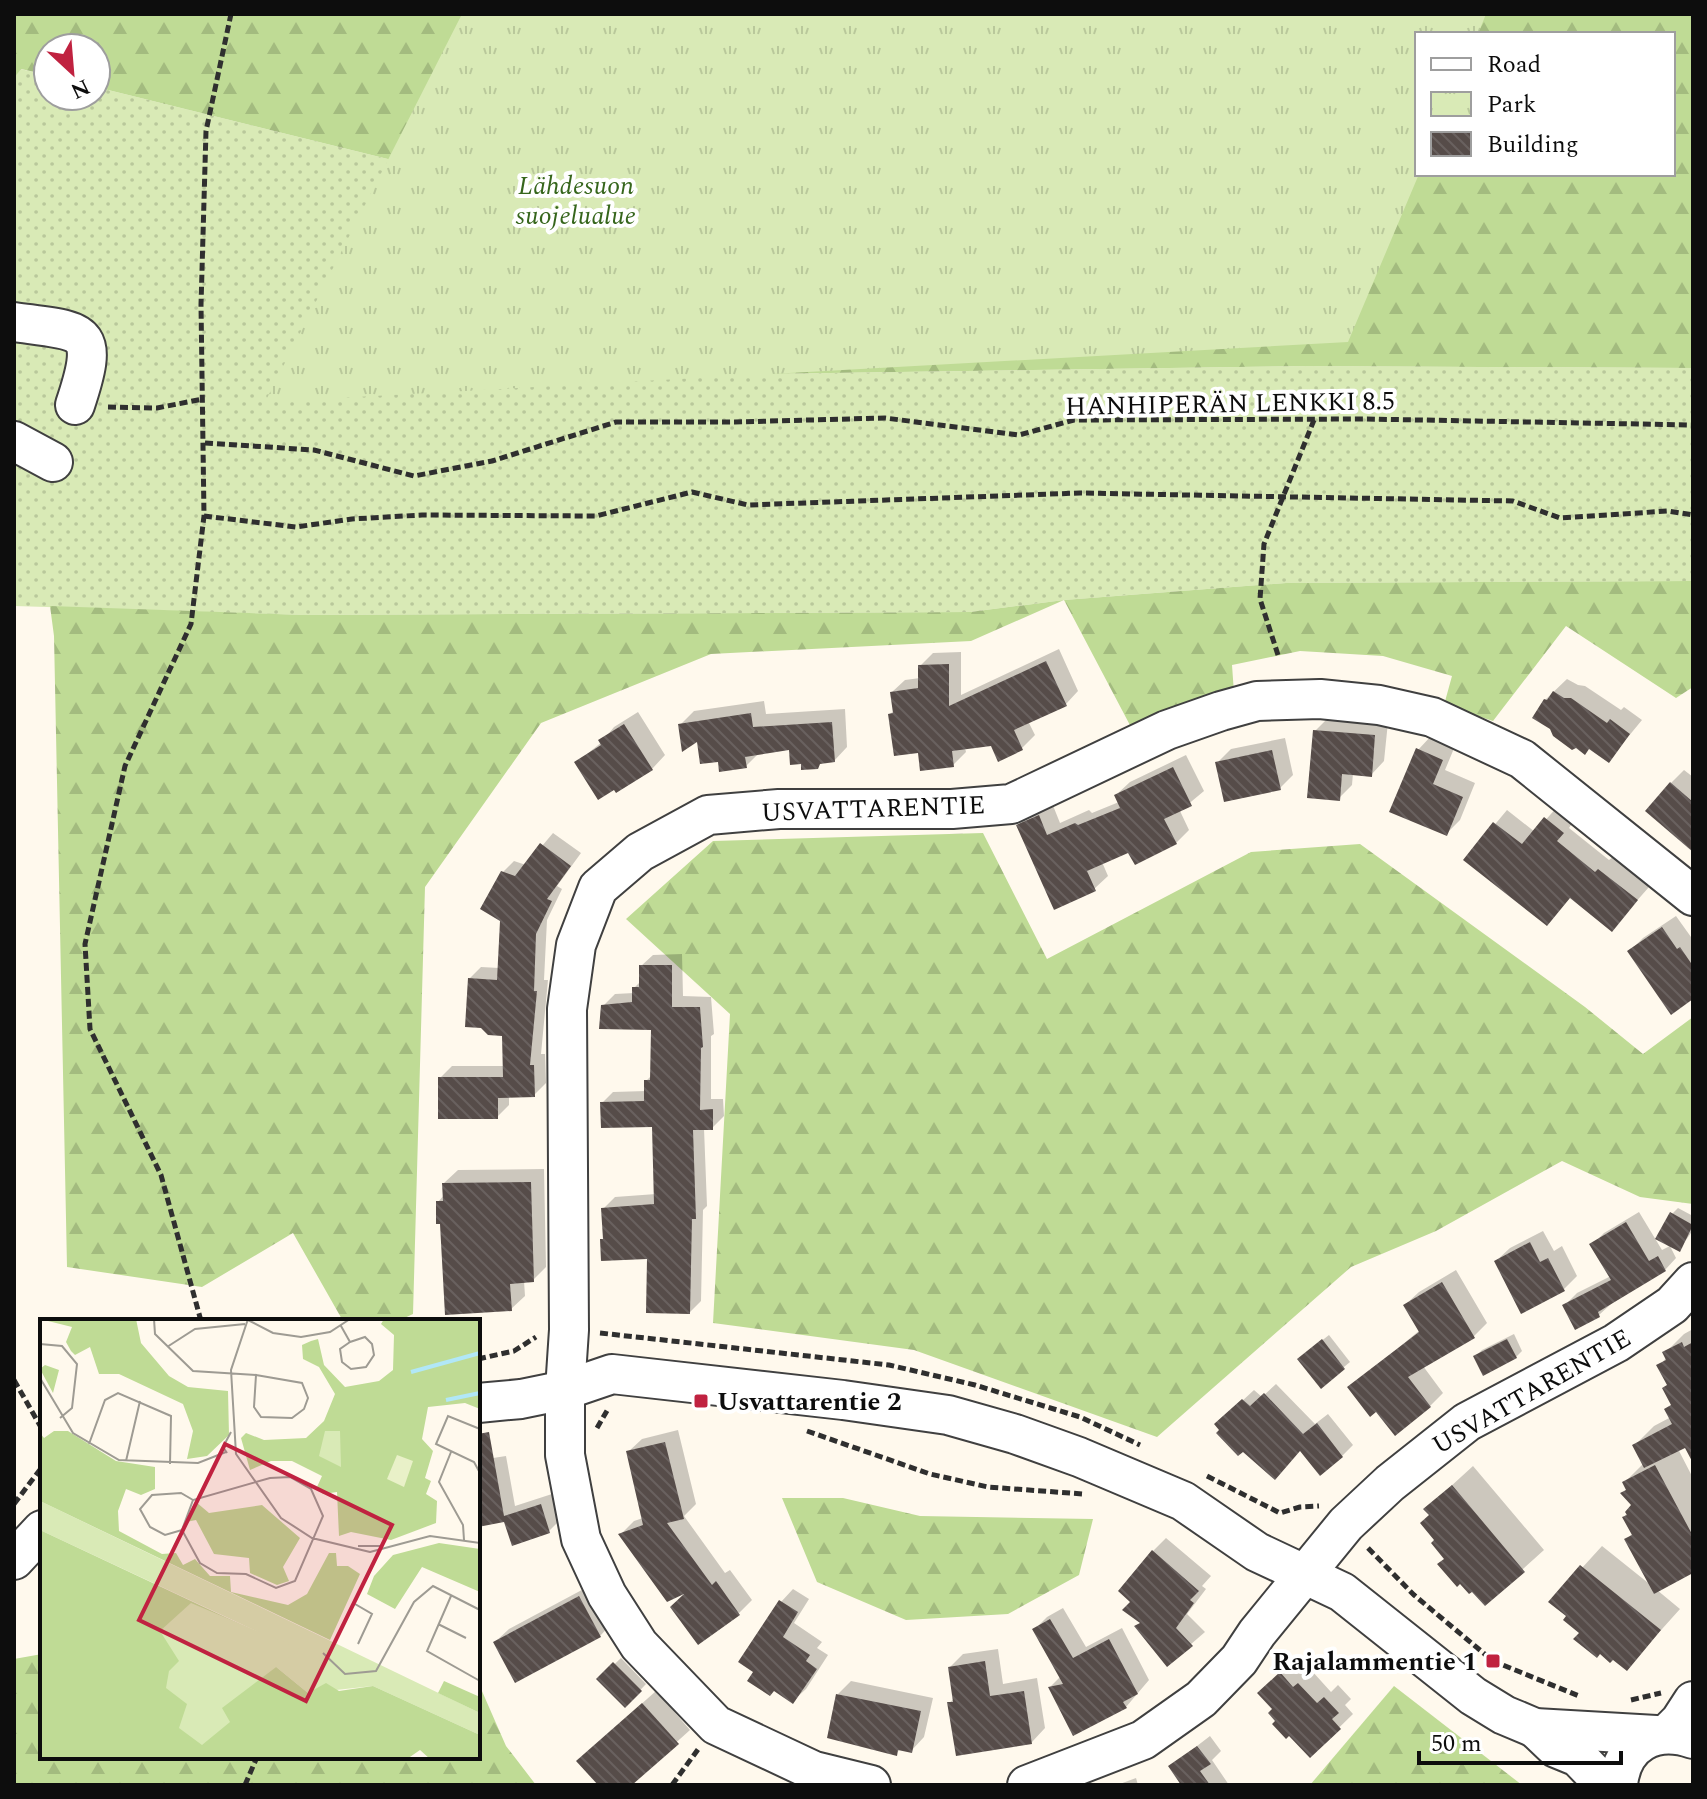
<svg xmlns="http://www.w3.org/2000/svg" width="1707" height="1799" font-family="Spectral,serif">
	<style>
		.grass { fill: url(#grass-dots) }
		.forest { fill: url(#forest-firs); fill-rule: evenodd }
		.park { fill: url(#park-tufts) }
		.shadow { fill: #0003 }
		.building { fill: url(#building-back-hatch) }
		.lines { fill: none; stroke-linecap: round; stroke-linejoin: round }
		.minor-casing { stroke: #404040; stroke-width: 42 }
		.path { stroke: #2f2f2f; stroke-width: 5; stroke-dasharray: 8 4; stroke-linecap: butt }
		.minor { stroke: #fff; stroke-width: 38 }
		.poi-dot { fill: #c02240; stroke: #fff; stroke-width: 3 }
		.labels { text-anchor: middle; stroke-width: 8; stroke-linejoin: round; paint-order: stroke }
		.park-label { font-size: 26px; font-style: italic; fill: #36661c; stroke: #fff }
		.street-label { font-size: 26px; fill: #0d0d0d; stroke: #fff }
		.poi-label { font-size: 26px; font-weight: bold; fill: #0d0d0d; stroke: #fff; text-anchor: start }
		.inset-river { fill: none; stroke: #b1e7f7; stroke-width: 4 }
		.inset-road { fill: none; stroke: #9e9b93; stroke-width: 2 }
		.view { fill: #c02240; fill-opacity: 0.15; stroke: #c02240; stroke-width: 4 }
		.inset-edge { fill: none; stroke: #0d0d0d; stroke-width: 4 }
	</style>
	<defs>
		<pattern id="grass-dots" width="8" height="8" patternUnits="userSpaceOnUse" patternTransform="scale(2)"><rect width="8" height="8" fill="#d9eab6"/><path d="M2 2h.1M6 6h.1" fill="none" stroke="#b9c89b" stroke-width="1.8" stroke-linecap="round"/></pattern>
		<pattern id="forest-firs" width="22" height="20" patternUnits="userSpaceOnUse" patternTransform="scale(2)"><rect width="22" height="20" fill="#bfdb95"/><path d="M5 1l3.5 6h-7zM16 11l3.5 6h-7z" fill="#a3bb7f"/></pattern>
		<pattern id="park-tufts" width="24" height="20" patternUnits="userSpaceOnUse" patternTransform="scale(2)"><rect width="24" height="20" fill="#d9eab6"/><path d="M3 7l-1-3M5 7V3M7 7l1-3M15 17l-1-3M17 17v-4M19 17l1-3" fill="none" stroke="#b9c89b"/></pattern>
		<pattern id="building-back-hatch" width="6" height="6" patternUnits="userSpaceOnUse" patternTransform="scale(2)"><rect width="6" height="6" fill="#564c49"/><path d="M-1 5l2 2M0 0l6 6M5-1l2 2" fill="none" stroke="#69615f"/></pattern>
	</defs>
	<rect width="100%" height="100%" fill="#fff9ed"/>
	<polygon class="grass" points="20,69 48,75 48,96 96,96 96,87 404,163 364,380 1308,366 1693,368 1693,581 1286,583 1064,600 970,612 304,615 14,606 14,78"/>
	<g class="forest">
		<path d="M14 14H1693V368L1308 366 363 380 404 163 96 87V48H48V75L21 69 14 78ZM1417 34H1673V174H1417Z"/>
		<polygon points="1693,581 1693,687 1676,698 1566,626 1493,721 1444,705 1452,676 1383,656 1300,651 1232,665 1234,693 1132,729 1064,600 971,641 711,654 541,723 425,887 413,1314 398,1321 343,1321 293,1233 202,1287 67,1267 54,636 50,606 304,615 970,612 1064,600 1286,583"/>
		<polygon points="983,833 1047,959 1251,852 1360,844 1585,1007 1643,1054 1693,1017 1693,1204 1640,1197 1562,1161 1436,1231 1351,1267 1157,1437 914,1350 713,1323 730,1014 626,919 713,841"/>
		<polygon points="782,1498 843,1498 920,1516 1093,1519 1079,1575 1008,1614 906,1620 817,1582"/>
		<polygon points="42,1654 42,1757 478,1757 478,1682 506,1746 536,1785 14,1785 14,1659"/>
		<polygon points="1394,1686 1522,1785 1310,1785"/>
	</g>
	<polygon class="park" points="462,14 1486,14 1478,34 1417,34 1417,174 1419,174 1348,342 265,402"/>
	<g class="shadow">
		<polygon points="1059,649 1078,691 1066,704 1028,721 1035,735 1022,748 992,744 965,748 966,752 953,765 919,750 890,714 895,710 892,692 905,680 920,678 920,666 933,653 961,652 961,695"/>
		<polygon points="1567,679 1578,685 1585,686 1621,710 1624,707 1642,720 1609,760 1545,700"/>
		<polygon points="764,701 766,714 845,709 847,747 834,761 802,762 791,748 759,753 746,766 720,760 680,725 694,711"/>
		<polygon points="638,712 665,755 652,769 615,788 577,762 602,742 614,727"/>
		<polygon points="1329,717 1388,722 1384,761 1371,775 1353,773 1352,785 1339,798 1315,731"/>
		<polygon points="1431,736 1455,746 1445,770 1475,783 1460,820 1446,834 1418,750"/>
		<polygon points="1285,738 1293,775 1280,788 1217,763 1231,749"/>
		<polygon points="1186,755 1204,791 1180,811 1189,830 1176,843 1129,850 1102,862 1108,876 1094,889 1019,825 1032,812 1052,803 1060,823 1089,810 1092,813 1119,802 1116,795 1130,782"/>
		<polygon points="1684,770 1693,777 1693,849 1671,783"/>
		<polygon points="1558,806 1575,819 1569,828 1609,860 1613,857 1649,887 1612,929 1572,896 1466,859 1507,810 1535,832"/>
		<polygon points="553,833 581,853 557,886 562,889 547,920 544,980 548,980 541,1054 545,1054 546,1083 534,1095 509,1095 509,1105 497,1117 440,1078 452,1066 505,1066 504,1034 469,979 481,967 499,968 502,873 514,861 526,865"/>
		<polygon points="1676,916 1691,937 1693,936 1693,997 1630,951 1643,938"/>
		<polygon points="682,954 683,996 711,997 714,1034 711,1036 711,1099 723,1099 724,1116 712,1128 704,1128 707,1206 703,1210 701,1301 690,1312 649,1257 605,1237 603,1209 615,1197 656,1194 654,1125 602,1103 613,1092 646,1091 646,1081 652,1075 653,1028 603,1006 615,994 634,993 634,988 641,981 641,966 653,955"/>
		<polygon points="544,1169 546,1267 533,1280 524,1281 525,1296 511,1309 438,1202 444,1195 444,1183 458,1170"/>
		<polygon points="1678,1208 1693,1216 1693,1230 1679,1250 1672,1214"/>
		<polygon points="1639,1212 1662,1250 1670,1246 1676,1258 1665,1270 1611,1304 1599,1315 1565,1305 1577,1293 1611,1276 1592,1245 1604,1233"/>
		<polygon points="1543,1231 1554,1251 1562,1246 1577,1276 1564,1289 1496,1261 1510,1248"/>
		<polygon points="1456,1270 1487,1323 1474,1336 1423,1366 1443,1393 1430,1406 1377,1409 1350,1388 1420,1330 1405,1305 1419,1292"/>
		<polygon points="1693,1329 1693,1441 1678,1449 1693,1478 1693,1571 1657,1590 1680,1609 1627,1668 1581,1633 1569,1616 1551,1602 1602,1546 1652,1586 1627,1539 1633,1533 1624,1517 1634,1504 1623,1493 1628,1488 1625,1482 1644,1463 1635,1445 1654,1426 1671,1417 1673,1403 1668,1384 1659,1366 1667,1357 1665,1353 1684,1334"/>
		<polygon points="1514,1334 1522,1351 1516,1357 1476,1356 1482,1350"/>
		<polygon points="1329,1335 1350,1362 1321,1386 1306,1353"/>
		<polygon points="1276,1384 1315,1424 1328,1414 1353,1445 1342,1456 1301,1449 1228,1414 1254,1390 1262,1397"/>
		<polygon points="678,1430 696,1504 684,1516 725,1573 730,1570 752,1600 739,1613 691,1588 621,1534 634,1521 643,1518 628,1452 642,1439"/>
		<polygon points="478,1455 493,1458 506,1456 515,1506 552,1494 560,1520 549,1531 506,1520 478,1525"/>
		<polygon points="1473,1466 1544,1550 1485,1603 1446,1558 1437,1540 1431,1515 1426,1509"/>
		<polygon points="1166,1538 1211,1576 1202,1586 1206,1589 1187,1614 1205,1632 1168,1664 1141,1622 1133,1602 1153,1551"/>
		<polygon points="593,1584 613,1622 600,1636 495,1642 509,1629"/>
		<polygon points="793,1589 809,1599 794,1623 822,1642 817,1648 828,1655 806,1689 793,1701 774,1689 781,1602"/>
		<polygon points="1063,1608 1086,1647 1122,1628 1149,1680 1126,1707 1050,1687 1061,1676 1035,1629 1047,1617"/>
		<polygon points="998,1649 1003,1684 1037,1678 1045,1728 1032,1742 949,1703 955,1698 950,1667 963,1654"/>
		<polygon points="621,1658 646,1684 625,1706 599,1679"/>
		<polygon points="1294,1661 1308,1675 1312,1671 1331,1692 1338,1685 1351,1699 1345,1705 1353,1714 1310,1756 1278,1721 1275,1708 1260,1693"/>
		<polygon points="851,1681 933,1698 924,1737 911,1751 901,1749 896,1753 838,1694"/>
		<polygon points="656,1691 690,1730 629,1785 600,1785 592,1748"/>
		<polygon points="1210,1736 1221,1751 1212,1760 1229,1785 1184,1785 1171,1766"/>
		<polygon points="1136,1778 1138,1785 1117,1785"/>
	</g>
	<g class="building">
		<polygon points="1046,661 1067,706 1014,730 1023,750 998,762 991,746 952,751 954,767 920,771 918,753 894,756 888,714 893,713 890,692 918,688 918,665 949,664 949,706"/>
		<polygon points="1553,691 1564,698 1571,698 1607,723 1610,719 1630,734 1609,763 1589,749 1585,755 1576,748 1572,750 1553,736 1550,729 1532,718 1544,699 1547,700"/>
		<polygon points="751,713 753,727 832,722 835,762 820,764 818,769 801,770 801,764 790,765 789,750 745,757 747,768 719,772 718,762 700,764 697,742 682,752 678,724"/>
		<polygon points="624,724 653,770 616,793 614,790 598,800 574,762 601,745 598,740"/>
		<polygon points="1313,730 1375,735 1372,777 1342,774 1340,801 1307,798"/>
		<polygon points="1416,748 1443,760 1433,784 1463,797 1447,836 1389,812"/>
		<polygon points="1272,750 1281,790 1224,802 1215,762"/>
		<polygon points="1173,767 1192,806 1164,819 1177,844 1135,865 1128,853 1087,871 1096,891 1054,910 1016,825 1039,815 1047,835 1075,823 1078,825 1120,808 1114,795"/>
		<polygon points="1670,782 1693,802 1693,852 1645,811"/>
		<polygon points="1544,817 1564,833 1557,841 1595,872 1598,869 1638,900 1612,932 1570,898 1547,926 1463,860 1493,822 1522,844"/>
		<polygon points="540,843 571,866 547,899 552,901 536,934 534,991 537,991 530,1065 534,1065 535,1097 498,1098 498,1119 438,1119 438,1077 503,1077 502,1036 488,1035 481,1028 465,1027 468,978 497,980 500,921 480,909 501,871 515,876"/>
		<polygon points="1662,927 1677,949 1680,947 1693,966 1693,999 1671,1015 1627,951"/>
		<polygon points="639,965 672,965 672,1007 700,1007 703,1047 701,1048 700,1110 713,1109 713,1130 693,1130 696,1219 692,1219 690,1314 646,1313 647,1259 601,1261 600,1239 603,1239 601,1208 654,1204 652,1127 601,1128 600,1102 644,1101 644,1080 650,1080 651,1030 599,1029 601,1005 632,1002 632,987 639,987"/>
		<polygon points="531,1182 534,1282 510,1284 512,1311 445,1315 440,1224 436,1224 436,1201 443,1201 442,1183"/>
		<polygon points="1670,1212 1693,1225 1680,1252 1655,1239"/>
		<polygon points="1626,1222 1649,1261 1658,1256 1666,1271 1598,1312 1600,1317 1575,1330 1562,1305 1611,1280 1589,1244"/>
		<polygon points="1530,1242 1540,1262 1548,1258 1565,1291 1521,1314 1494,1261"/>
		<polygon points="1442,1282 1475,1338 1408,1377 1431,1407 1395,1436 1376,1412 1370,1417 1347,1387 1419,1332 1403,1305"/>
		<polygon points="1322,1339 1345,1369 1321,1389 1297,1359"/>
		<polygon points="1507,1339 1517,1358 1483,1376 1473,1356"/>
		<polygon points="1682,1342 1684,1347 1693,1342 1693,1463 1685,1448 1644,1468 1632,1445 1672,1424 1664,1409 1671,1405 1662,1388 1667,1385 1656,1365 1666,1360 1662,1352"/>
		<polygon points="1264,1393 1303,1434 1317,1423 1343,1457 1320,1476 1300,1451 1275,1480 1243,1452 1238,1456 1216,1433 1219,1430 1214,1424 1242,1399 1250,1406"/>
		<polygon points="489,1432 504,1516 541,1504 550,1533 512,1546 504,1522 478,1527 478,1434"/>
		<polygon points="665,1442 684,1519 667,1523 712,1585 716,1581 740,1615 698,1645 670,1607 684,1594 667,1602 618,1534 643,1525 626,1451"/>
		<polygon points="1655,1465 1693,1536 1693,1573 1654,1594 1624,1539 1632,1535 1622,1517 1627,1515 1625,1512 1631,1505 1620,1493 1626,1490 1622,1482"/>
		<polygon points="1452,1485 1525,1572 1485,1606 1472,1592 1469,1594 1460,1584 1457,1587 1437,1564 1444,1559 1431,1543 1434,1540 1420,1523 1429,1515 1423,1509"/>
		<polygon points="1152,1550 1199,1591 1190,1600 1194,1603 1176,1628 1193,1646 1167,1667 1134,1626 1140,1623 1122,1610 1130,1602 1118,1591"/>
		<polygon points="1580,1565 1661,1630 1627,1671 1613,1660 1610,1663 1600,1654 1597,1658 1573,1639 1579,1633 1563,1620 1566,1616 1548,1602"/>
		<polygon points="579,1596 601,1637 515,1683 493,1642"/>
		<polygon points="779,1600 798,1612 783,1637 810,1655 806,1661 817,1669 793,1704 774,1691 770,1696 747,1681 753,1672 738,1662"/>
		<polygon points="1050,1619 1073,1658 1109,1639 1138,1694 1123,1702 1127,1708 1073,1736 1048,1687 1063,1684 1032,1629"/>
		<polygon points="985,1661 990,1696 1024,1691 1032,1744 956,1756 947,1702 953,1702 948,1667"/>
		<polygon points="613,1662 642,1691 625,1708 596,1679"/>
		<polygon points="1280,1672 1293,1687 1298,1683 1317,1703 1324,1697 1339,1713 1332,1719 1341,1729 1310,1758 1289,1736 1286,1739 1272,1724 1275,1721 1268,1713 1272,1709 1257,1693"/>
		<polygon points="836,1694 921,1711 912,1753 898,1750 897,1756 827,1738"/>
		<polygon points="642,1703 679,1744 632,1785 598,1785 576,1761"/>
		<polygon points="1197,1746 1211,1764 1200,1771 1210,1785 1181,1785 1168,1766"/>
	</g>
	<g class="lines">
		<g class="minor-casing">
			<g id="minor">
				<path d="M14 322C86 332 101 327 75 405"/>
				<polyline points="14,441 53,462"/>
				<polyline points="478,1403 521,1399 565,1390 612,1374 843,1400 948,1415 1015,1434 1079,1457 1183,1501 1257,1552 1342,1592 1473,1696 1504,1715 1535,1728 1656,1735"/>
				<polyline points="14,1560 42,1530"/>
				<polyline points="1535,1728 1556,1748 1578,1757 1605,1785"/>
				<polyline points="1667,1734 1680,1721 1693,1701"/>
				<polyline points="871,1785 814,1771 716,1725 639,1645 607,1595 581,1539 565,1455 565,1390 569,1330 567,1009 576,945 598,888 640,852 708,815 779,809 952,809 1011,804 1167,730 1221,711 1257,701 1320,699 1379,705 1432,717 1522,759 1693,896"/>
				<polyline points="1027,1785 1143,1740 1201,1699 1239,1660 1257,1633 1346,1524 1390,1483 1467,1422 1616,1343 1672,1305 1693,1282"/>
				<path d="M1618 1785C1622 1743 1655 1726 1693 1739"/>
			</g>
		</g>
		<g class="path">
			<polyline points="108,407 157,408 203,399"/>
			<polyline points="205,443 314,450 414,476 492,461 616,422 735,422 885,418 1019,435 1074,420 1366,419 1693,425"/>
			<polyline points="204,516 296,527 352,519 422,515 596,516 692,492 748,505 1080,493 1513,501 1560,518 1668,511 1693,515"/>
			<polyline points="1278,655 1260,599 1264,544 1314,420"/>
			<polyline points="201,1321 161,1175 90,1029 85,944 125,766 191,624 204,516 201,305 206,131 231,14"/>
			<polyline points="600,1333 889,1365 975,1385 1080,1417 1140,1445"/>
			<polyline points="478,1359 514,1351 536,1337"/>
			<polyline points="14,1380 42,1429"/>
			<polyline points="597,1428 608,1409"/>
			<polyline points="807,1431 930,1474 988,1487 1083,1494"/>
			<polyline points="1207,1476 1280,1513 1300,1507 1319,1506"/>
			<polyline points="14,1504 42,1467"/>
			<polyline points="1368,1548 1414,1595 1493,1661 1579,1696"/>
			<polyline points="1631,1700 1661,1693"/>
			<polyline points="245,1785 257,1757"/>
			<polyline points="672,1785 699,1748"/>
		</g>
		<use href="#minor" class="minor"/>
	</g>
	<g class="poi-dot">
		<rect x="693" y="1393" width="16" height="16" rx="4"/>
		<rect x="1485" y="1653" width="16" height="16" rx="4"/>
	</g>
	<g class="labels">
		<g class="park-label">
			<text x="576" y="194">Lähdesuon<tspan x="576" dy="30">suojelualue</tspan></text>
		</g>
		<g class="street-label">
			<text transform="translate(1230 403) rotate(-1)" y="9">HANHIPERÄN LENKKI 8.5</text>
			<text transform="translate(873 808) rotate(-2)" y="9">USVATTARENTIE</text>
			<text transform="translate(1531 1391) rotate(-30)" y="9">USVATTARENTIE</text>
		</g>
		<g class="poi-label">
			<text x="717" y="1410">Usvattarentie 2</text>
			<text x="1477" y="1670" text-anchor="end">Rajalammentie 1</text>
		</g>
	</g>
	<g transform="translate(40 1319)">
		<rect width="440" height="440" fill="#fff9ed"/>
		<path d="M0 182 440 394V416L333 367 268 374 235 347 248 327 0 211Z" fill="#d9eab6"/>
		<path d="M0 0H96L101 24 129 57 148 68 188 72 189 116 167 137 147 140 153 112 143 85 79 55H59L50 28 35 36 31 32 26 23 32 8ZM344 0H440V90L425 84 388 88 382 120 393 132 385 159 391 162 386 175 397 182 396 204 351 221 311 213 299 217 297 173 283 175 277 168 282 157 252 142H231L210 151 201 119 206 114 224 121 266 119 284 102 295 75 279 48 263 40 262 26 271 22 278 20 284 46 305 68 339 62 353 51 354 16 341 5ZM5 46 19 51 13 74 0 50ZM14 112H28L76 142 115 148V170L101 176 86 170 78 192 79 212 122 235 136 234 143 246 155 240 170 257H190L191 273 248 286 267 275 289 234H296L297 247H308L320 255 290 321 0 182V114L4 119ZM156 183 169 194 222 186 260 219 243 248 249 262 237 266 210 254 209 239 174 235 156 201 146 203ZM0 211 249 328 235 347 268 374 286 364 299 372 333 367 440 416V440H390L380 431 367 440H0ZM399 224 440 230V273L382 248 355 290 327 275 334 257 353 236ZM404 362 440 378V394L398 374Z" fill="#bfdb95"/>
		<path d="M285 112H300L301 148 279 137ZM151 284 260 330 182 389 190 403 162 426 139 409 147 385 126 369 129 352 139 342 120 312Z" fill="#d9eab6"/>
		<path d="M357 136 373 142 364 168 347 160Z" fill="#e9f1c8"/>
		<path class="inset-river" d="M371 53 440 34M406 81 440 74"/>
		<path class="inset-road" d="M114 0 115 15 153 52 216 56 214 88 221 98 252 99 264 90 268 79 262 64 216 56M208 0 191 51 196 135 241 199 272 219 330 233M208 1 233 14 261 18 290 13 310 0M301 7 310 23 300 30 302 43 311 50 326 48 334 36 332 25 325 18 310 23M0 25 22 27 37 45 32 89 20 99M127 28 155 10 205 5M0 59 33 114 79 141 158 144 186 133M440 110 408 97 396 125 434 143 440 154M49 125 65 81 78 74 131 97 130 145M411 133 399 163 423 206 424 221M187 134 183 128 191 113M86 142 100 82M250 158 271 170 283 197 255 262 236 269 206 255 177 254 160 244 142 211 153 181 230 159ZM142 211 125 216 110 208 100 190 112 176 141 174 153 181M318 227H343M330 233 390 217 440 224M411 277 387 332 440 362M315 285 332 295 318 325M398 305 426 319M283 334 305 355 336 352 374 283 393 267 440 291"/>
		<path class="view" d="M185 125 352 206 266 382 99 301Z"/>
		<rect width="440" height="440" class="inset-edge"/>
	</g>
	<rect width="1707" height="1799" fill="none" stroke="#0d0d0d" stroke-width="32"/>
	<rect x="1415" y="32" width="260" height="144" fill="#ffffff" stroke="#9e9e9e" stroke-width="2"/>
	<rect x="1431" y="58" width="40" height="12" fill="#ffffff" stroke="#9e9e9e" stroke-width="2"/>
	<text x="1487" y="72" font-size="24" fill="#0d0d0d">Road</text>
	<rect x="1431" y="92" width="40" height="24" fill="url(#park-tufts)" stroke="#9e9e9e" stroke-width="2"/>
	<text x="1487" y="112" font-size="24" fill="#0d0d0d">Park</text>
	<rect x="1431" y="132" width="40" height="24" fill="url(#building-back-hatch)" stroke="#9e9e9e" stroke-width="2"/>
	<text x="1487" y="152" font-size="24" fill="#0d0d0d">Building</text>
	<g transform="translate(72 72) rotate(154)"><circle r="38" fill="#ffffff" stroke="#9e9e9e" stroke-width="2"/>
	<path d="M0-6L14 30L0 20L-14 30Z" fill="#c02240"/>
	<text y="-12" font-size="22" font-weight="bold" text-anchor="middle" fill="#0d0d0d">N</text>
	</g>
	<path d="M1419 1751v12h202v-12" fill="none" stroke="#0d0d0d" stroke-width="4"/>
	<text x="1431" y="1751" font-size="24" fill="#0d0d0d" stroke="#ffffff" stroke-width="6" paint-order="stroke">50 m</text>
</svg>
